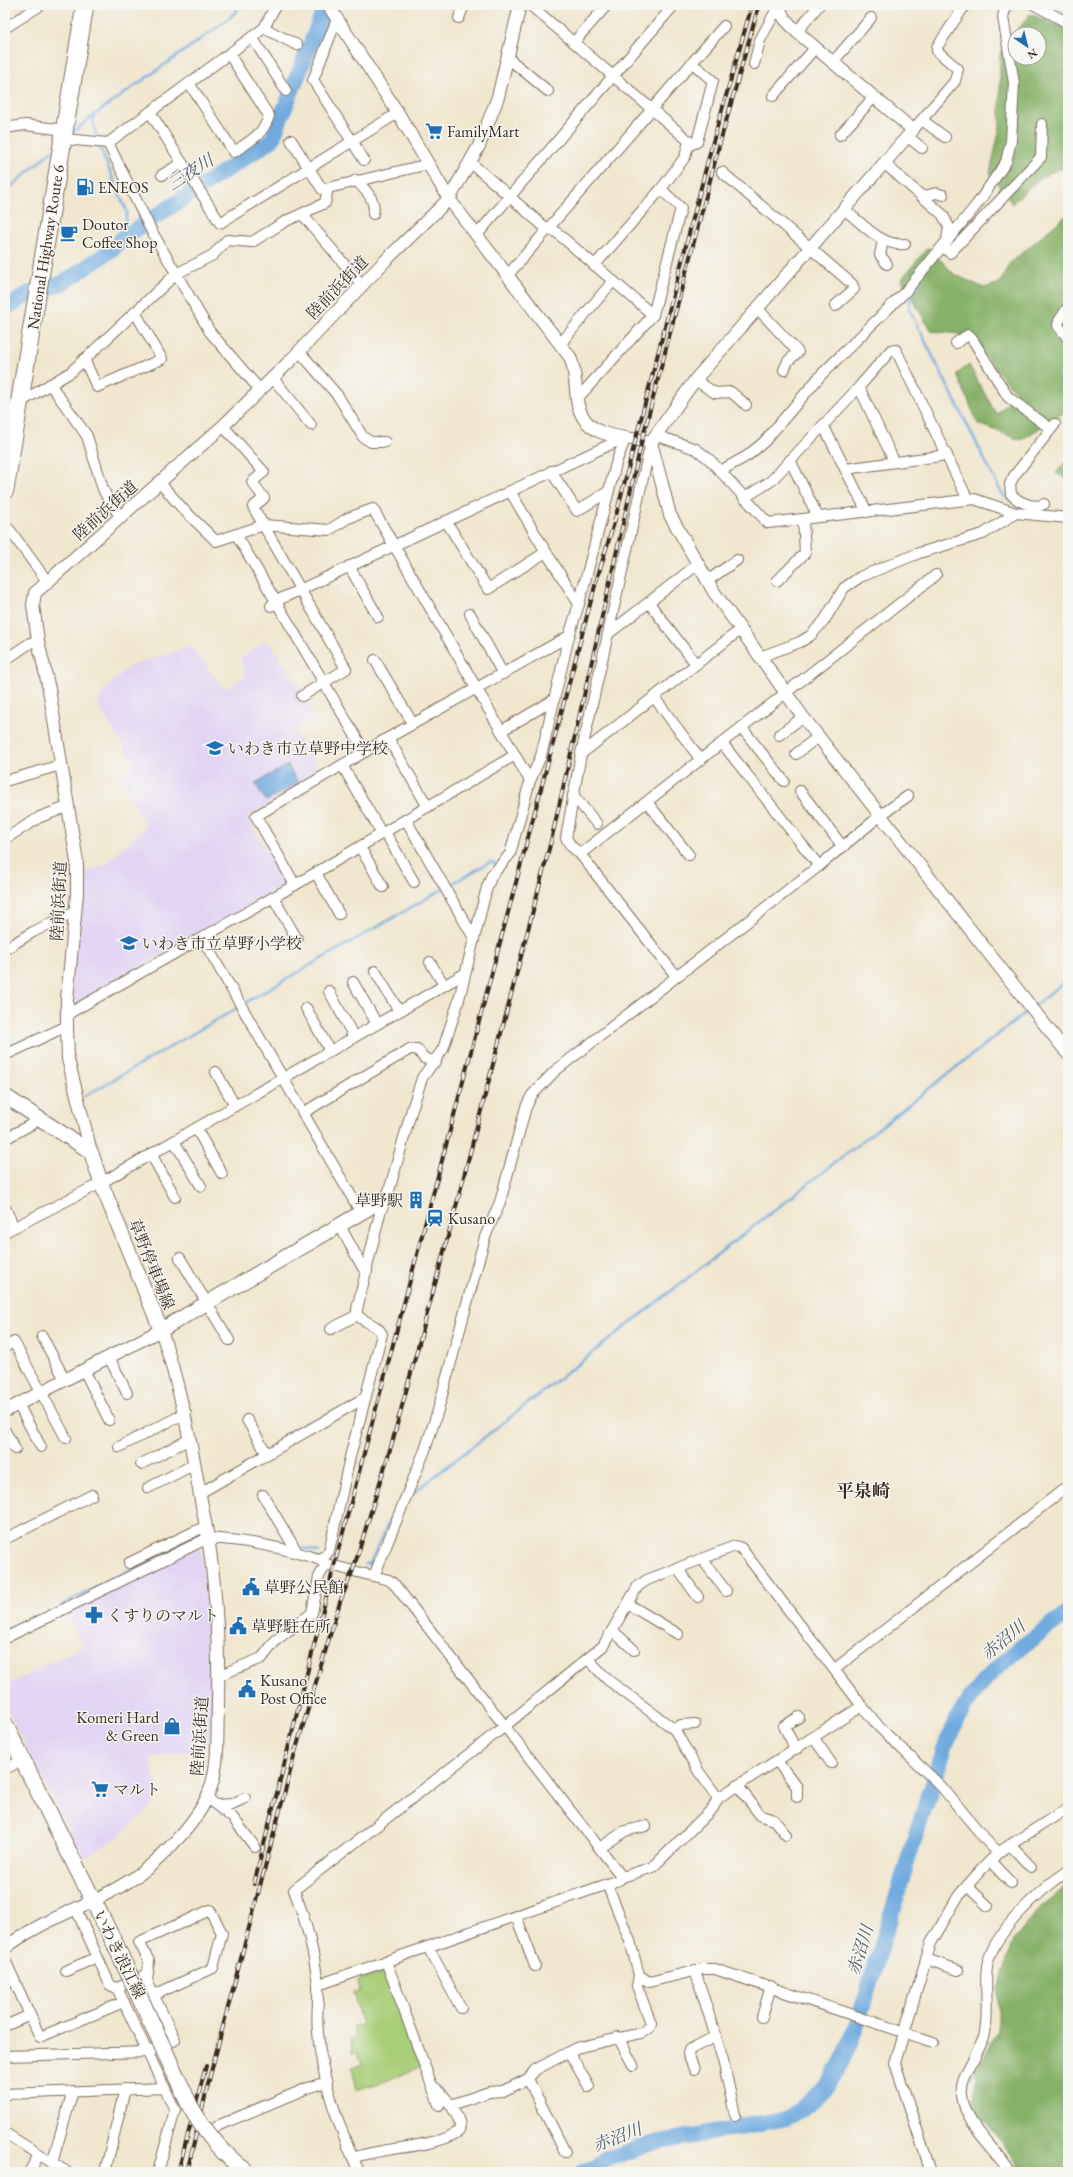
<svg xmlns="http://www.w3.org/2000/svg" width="1073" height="2177" font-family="'EB Garamond','Noto Serif JP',serif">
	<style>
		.built { fill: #e2d4f3 }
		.green { fill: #a8ce78; stroke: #727c4b }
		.forest { fill: #86b168; stroke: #606e43; fill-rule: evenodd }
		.water { fill: #6faadf; stroke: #556a7e }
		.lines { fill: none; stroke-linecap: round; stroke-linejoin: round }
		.stream { stroke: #6faadf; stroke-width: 2.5 }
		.river { stroke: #6faadf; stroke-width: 16 }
		.minor-casing { stroke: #7b6c5c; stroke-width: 12 }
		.tertiary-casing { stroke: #7b6c5c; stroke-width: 14 }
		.secondary-casing { stroke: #7b6c5c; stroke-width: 16 }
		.primary-casing { stroke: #7b6c5c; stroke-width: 18 }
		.trunk-casing { stroke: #7b6c5c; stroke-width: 19 }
		.minor { stroke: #fff; stroke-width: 10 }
		.tertiary { stroke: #fff; stroke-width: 12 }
		.secondary { stroke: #fff; stroke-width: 14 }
		.primary { stroke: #fff; stroke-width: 16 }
		.trunk { stroke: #fff; stroke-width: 17 }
		.rail-casing { stroke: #3b2a1e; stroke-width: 4 }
		.rail { stroke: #f6f6f2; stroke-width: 2.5; stroke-dasharray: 8; stroke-linecap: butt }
		.primary-bridge-casing { stroke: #7b6c5c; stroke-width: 18; stroke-linecap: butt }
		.primary-bridge { stroke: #fff; stroke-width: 16 }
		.labels { text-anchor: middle; stroke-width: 3; stroke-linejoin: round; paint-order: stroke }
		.poi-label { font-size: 16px; fill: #3b2a1e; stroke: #f6f6f2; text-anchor: start }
		.street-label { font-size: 16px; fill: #3b2a1e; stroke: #f6f6f2 }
		.water-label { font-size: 17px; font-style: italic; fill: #4d5762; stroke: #f6f6f2 }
		.quarter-label { font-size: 18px; font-weight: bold; fill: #3b2a1e; stroke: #f6f6f2 }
	</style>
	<rect width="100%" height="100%" fill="#f6f6f2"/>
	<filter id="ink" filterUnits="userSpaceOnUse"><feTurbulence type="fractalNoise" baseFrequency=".025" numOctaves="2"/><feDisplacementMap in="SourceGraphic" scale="8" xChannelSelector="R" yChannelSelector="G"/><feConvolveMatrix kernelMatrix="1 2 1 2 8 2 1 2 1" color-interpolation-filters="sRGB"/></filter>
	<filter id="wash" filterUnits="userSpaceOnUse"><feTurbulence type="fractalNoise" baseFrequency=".012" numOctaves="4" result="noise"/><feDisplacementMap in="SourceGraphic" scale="16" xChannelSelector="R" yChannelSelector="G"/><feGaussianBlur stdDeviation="0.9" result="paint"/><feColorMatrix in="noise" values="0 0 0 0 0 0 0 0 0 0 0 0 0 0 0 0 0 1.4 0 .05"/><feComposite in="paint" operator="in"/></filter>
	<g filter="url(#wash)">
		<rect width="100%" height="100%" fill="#f1e6ce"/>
		<g class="built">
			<polygon points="265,641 271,644 305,695 315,718 294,730 320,772 247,817 287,884 78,1002 70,1002 82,874 105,864 146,826 119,777 135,765 98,705 104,690 130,666 191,646 224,689 245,676 240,659"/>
			<polygon points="197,1546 201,1550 211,1624 214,1699 210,1747 150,1758 158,1787 152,1806 122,1834 84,1859 5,1706 5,1686 84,1646 66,1612"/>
		</g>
		<polygon class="green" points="388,1971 422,2066 389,2080 357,2090 352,2067 362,2064 357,2052 352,2052 351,2040 356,2037 353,2026 362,2025 353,1992 360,1991 358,1981"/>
		<g class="forest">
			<path d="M1030 14 1068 30V168C1045 169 1028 189 1012 204L990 173 1000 127V53ZM1015 34H1039V58H1015Z"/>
			<polygon points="1068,214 1068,410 1021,440 978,424 957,374 969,365 996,414 1017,394 968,335 931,331 901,280 928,247 954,274 984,288 1000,283 1009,264"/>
			<polygon points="1068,459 1068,480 1056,473"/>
			<polygon points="1068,1885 1068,2172 1022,2172 1011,2154 974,2107 976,2071 998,2031 998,1988 1013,1940 1041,1907"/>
		</g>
		<polygon class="water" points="288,765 298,783 266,801 255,783"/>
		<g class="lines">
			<g class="stream">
				<polyline points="1025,5 1034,9"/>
				<polyline points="1009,12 1016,5"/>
				<polyline points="1042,14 1063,26"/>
				<polyline points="71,134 94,115"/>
				<polyline points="97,140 93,121 94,115 222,24 236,12 240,5"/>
				<polyline points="99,145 127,212 123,238"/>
				<polyline points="5,192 54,149"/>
				<polyline points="921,280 910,299 909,309 999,488 1005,497 1012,501"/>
				<polyline points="448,886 490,862 496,864"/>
				<polyline points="243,1004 443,889"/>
				<polyline points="1034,1006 1068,979"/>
				<polyline points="85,1096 239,1007"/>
				<polyline points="411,1495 1028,1011"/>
				<polyline points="211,1532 224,1534"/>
				<polyline points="303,1548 319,1552"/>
				<polyline points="365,1564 370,1564 396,1506 399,1504"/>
				<polyline points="61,1605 187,1541"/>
				<polyline points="970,2078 976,2064"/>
			</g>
			<g class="river">
				<polyline points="5,309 28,294 63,283 113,249 123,238 272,140 326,5"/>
				<path d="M583 2172 608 2159 645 2145 787 2118C811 2105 832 2082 844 2057 858 2026 867 1992 877 1960 894 1907 909 1853 927 1801 938 1768 947 1735 965 1706 989 1667 1032 1639 1068 1613"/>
			</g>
		</g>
	</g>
	<g filter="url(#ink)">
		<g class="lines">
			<g class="minor-casing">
				<g id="minor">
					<polyline points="530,5 689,141 685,157 661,189 594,266"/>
					<polyline points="1035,5 1068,23"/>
					<polyline points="459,18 464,5"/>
					<polyline points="337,19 313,80 364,160"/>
					<polyline points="5,28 41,5"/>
					<polyline points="264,28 297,45"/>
					<polyline points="797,32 819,5"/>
					<polyline points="252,37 286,91"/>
					<polyline points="574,42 607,5"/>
					<polyline points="508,58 548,91"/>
					<polyline points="832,63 871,18"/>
					<polyline points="754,64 760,40 778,7"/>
					<path d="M189 83 234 152C250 141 263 135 269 116L229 54"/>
					<polyline points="773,96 815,48"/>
					<polyline points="150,112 220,223 398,113"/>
					<polyline points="922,120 945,137"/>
					<polyline points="5,128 25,125 65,130"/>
					<polyline points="913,130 955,81 958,69 937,51 937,47 965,5"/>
					<polyline points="840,135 873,98"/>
					<polyline points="907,136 922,148"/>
					<polyline points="64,139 108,143 264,28 276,5"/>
					<polyline points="291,140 322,189"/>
					<polyline points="108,143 151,230 210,332 260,390"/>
					<polyline points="688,146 697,142 713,81 698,68"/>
					<polyline points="470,162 548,230 556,232 653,315"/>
					<polyline points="884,163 943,215 949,227 947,240"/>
					<polyline points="722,172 852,284 854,289 835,306"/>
					<polyline points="162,175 182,163"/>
					<path d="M356 180C365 190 377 200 373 214"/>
					<polyline points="922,197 936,193 943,195"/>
					<path d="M844 209C862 223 881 247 905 244"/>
					<polyline points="302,214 362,285"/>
					<polyline points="476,236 674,5"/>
					<polyline points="883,240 880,255 887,264"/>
					<polyline points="943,246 950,253 1041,157 1042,124"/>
					<polyline points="507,276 724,26"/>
					<polyline points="1068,307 1059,321 1058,326 1068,338"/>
					<polyline points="758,309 798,352 788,361 784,370"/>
					<polyline points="561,343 613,281"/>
					<polyline points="956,343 968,335 971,337 1008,397 1051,429"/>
					<polyline points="299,351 338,396 363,437 371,442 385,442"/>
					<polyline points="84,359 97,387 162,359 135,312"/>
					<polyline points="272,377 311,425"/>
					<polyline points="695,380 715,393 731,392 746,405"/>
					<polyline points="50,384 87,436 103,489 110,503 122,518"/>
					<polyline points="859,387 894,461"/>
					<polyline points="577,399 653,315 681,208 661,189"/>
					<polyline points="19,403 71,372 176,274 213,255 227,240 252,242 286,221 325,203 328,188 429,164"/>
					<polyline points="823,425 867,512"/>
					<polyline points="223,426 264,472 252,482 264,498 253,507 346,669 302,696"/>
					<polyline points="655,435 696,449 709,459 768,523 974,499 1016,513"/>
					<polyline points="790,460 818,517"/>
					<polyline points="845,469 947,455"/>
					<polyline points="551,471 577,511 609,491"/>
					<polyline points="720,471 747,456 764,442 821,375 905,292 978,203 1006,162 1011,141 1014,83 1003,17 1005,9 1008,5"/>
					<polyline points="160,483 183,509 216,541 264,525 329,530 348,518 373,509 530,781"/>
					<polyline points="510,491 546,552 579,604"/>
					<polyline points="744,498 771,481 859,387 891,350 896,350 968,500"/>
					<path d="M1044 504C1034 509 1018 502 1011 494L1010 484 1014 476 1055 424"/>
					<polyline points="446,521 488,589 546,552"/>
					<polyline points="5,527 9,529 47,581"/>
					<polyline points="236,534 365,752"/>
					<polyline points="349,566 378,617"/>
					<polyline points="707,581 737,560"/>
					<polyline points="777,581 805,553 803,519"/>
					<polyline points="649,603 696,664"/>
					<polyline points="271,606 276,601 626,437"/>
					<polyline points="470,614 503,674"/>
					<polyline points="608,634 698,564"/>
					<polyline points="760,657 800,642 810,636 824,621 844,588 860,577 919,553 983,534 1016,513 1068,518"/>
					<polyline points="5,660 30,643 38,641"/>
					<polyline points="375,660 413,724"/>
					<polyline points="654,697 701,760"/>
					<polyline points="742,728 784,781"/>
					<polyline points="501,731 552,701"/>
					<polyline points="779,735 803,717"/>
					<polyline points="388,738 428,807"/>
					<polyline points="722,743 819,866"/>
					<polyline points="581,754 651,442"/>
					<polyline points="796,754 819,736"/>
					<polyline points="342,765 382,834"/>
					<polyline points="5,781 61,765"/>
					<polyline points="800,791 843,847"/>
					<polyline points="573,795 597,824"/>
					<polyline points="647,802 689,855"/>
					<polyline points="406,820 474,938"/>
					<polyline points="385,832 414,882"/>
					<polyline points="5,839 40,817 67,807"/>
					<polyline points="360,847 383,887"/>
					<polyline points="580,854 936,575"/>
					<polyline points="316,873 339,914"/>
					<polyline points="295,885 256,816 388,738 569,636"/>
					<polyline points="273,897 297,939"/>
					<polyline points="202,938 361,1213"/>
					<polyline points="5,949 33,932 75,911"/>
					<polyline points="430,962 444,985"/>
					<polyline points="375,971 399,1011"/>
					<polyline points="676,976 580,854 571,846 566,838 581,754 740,630"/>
					<polyline points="353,982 377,1024"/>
					<polyline points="329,991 354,1037"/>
					<polyline points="306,1008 330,1051"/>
					<polyline points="66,1015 295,885 515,755"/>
					<polyline points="5,1055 67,1026"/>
					<polyline points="216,1072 235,1106"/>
					<polyline points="303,1113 410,1049 417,1049 424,1058 436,1062"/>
					<polyline points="196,1128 222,1174"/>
					<polyline points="5,1139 41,1119"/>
					<polyline points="174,1141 201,1186"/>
					<polyline points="151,1154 175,1197"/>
					<polyline points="5,1208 14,1227"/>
					<polyline points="340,1226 363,1268 367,1271"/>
					<polyline points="5,1232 101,1183 464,974"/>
					<polyline points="180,1258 229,1340"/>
					<polyline points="331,1329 357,1315"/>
					<polyline points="42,1336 65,1380"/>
					<polyline points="5,1347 14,1342 66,1438"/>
					<polyline points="109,1357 127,1393"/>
					<polyline points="84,1370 109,1420"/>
					<polyline points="18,1404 41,1447"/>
					<polyline points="247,1420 267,1454"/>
					<polyline points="5,1431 15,1449"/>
					<polyline points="119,1447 186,1413"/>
					<polyline points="141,1464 190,1439"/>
					<polyline points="148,1488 195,1464"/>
					<polyline points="200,1493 366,1397"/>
					<polyline points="263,1495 297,1552"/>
					<polyline points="5,1539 92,1495"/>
					<polyline points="702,1559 726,1591"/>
					<polyline points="129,1563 206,1526"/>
					<polyline points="677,1568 698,1597"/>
					<polyline points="374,1576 425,1450 438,1410 485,1237 500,1202 526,1107 532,1095 555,1071 819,866 881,815 908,796"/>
					<polyline points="628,1604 678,1634"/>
					<polyline points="613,1631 634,1650"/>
					<path d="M5 1638 208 1538C245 1540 284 1548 318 1559L325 1556 329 1551 350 1457 382 1334C377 1324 365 1323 357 1315V1309L380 1213 389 1191 412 1109 422 1078 443 1049 458 1003 487 887 492 875 510 854 530 781 541 756 569 636 579 604 617 460 626 437"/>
					<polyline points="588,1659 608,1680 674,1729 699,1772 718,1798"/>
					<polyline points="835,1669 1068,1486"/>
					<polyline points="218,1676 262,1658 276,1640 312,1613 319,1577 326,1564"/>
					<polyline points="674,1729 681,1725 695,1724"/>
					<polyline points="814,1738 831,1763"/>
					<polyline points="796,1750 784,1726 799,1717"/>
					<polyline points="777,1761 797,1787 797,1797"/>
					<polyline points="5,1769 23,1760"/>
					<polyline points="738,1786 761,1816 774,1820 786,1835"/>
					<polyline points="207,1798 233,1818 255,1847"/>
					<polyline points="219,1805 232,1804 245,1798"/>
					<polyline points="1010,1845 1031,1867"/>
					<polyline points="600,1848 625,1831 646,1826"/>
					<polyline points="990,1861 1011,1883"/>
					<polyline points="622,1877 653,1867 713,1808 718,1798 862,1706"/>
					<polyline points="607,1884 630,1941 639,1975 649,1982 702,1969 715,1969 933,2042"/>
					<polyline points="967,1886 988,1906"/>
					<polyline points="76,1909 110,1985 117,1988 148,1974"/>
					<polyline points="516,1916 535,1966"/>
					<polyline points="428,1947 461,2008"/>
					<polyline points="926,1959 958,1970"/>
					<polyline points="5,1960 40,2037 124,2002"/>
					<polyline points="386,1961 439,2105"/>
					<polyline points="695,1970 723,2060 735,2115"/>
					<polyline points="66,1971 97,1957"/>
					<polyline points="318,1985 619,1880 622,1877 395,1585 389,1580 326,1564 318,1559"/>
					<polyline points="117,1988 175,2110 158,2172"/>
					<polyline points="762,2017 771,1986"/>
					<polyline points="5,2026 30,2015"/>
					<polyline points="618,2037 633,2065"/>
					<polyline points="569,2052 589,2087"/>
					<polyline points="5,2056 149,2052 175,2040 147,1981 149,1961 139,1942 210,1910 222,1933 213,1968 154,1995"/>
					<polyline points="694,2069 688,2054 689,2050 716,2036"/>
					<polyline points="528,2079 565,2152"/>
					<polyline points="5,2094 165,2088"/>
					<polyline points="451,2105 489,2092 503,2091 528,2079 535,2070 576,2048 641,2033 650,2027 651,2023 637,1986 639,1975"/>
					<polyline points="217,2126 310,2087 327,2082"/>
					<polyline points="5,2133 67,2172"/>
					<path d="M353 2158C381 2147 437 2148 459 2131 464 2119 443 2093 434 2087"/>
					<polyline points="52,2163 73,2091"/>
					<polyline points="29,2172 39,2155"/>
					<polyline points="105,2172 125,2089"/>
					<path d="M359 2172C340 2129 321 2080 318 2032 316 2016 319 2000 318 1984 314 1951 306 1920 294 1890L505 1726 603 1646 638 1586 647 1580 735 1546 741 1548 862 1706 880 1728 941 1786 990 1845 999 1852"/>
					<polyline points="931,2172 895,2063 931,1943 959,1895 981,1870 999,1852 1068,1808"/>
					<path d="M1010 2172C994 2145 967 2129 962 2096 959 2076 978 2055 984 2037 990 2014 984 1989 987 1967 992 1933 1041 1889 1068 1871"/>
				</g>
			</g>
			<g class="tertiary-casing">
				<g id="tertiary">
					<path d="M328 5 398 113 449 199 570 357C576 371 575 385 577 400 583 439 620 436 651 442L670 515 714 592 803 717 1068 1054"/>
					<polyline points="651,442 695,380 913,130 797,32 784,18 778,5"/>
					<polyline points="91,1152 68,1059 67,1026 67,999 77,894 77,862 49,689 38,641 33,605 35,593 223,426 291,360 385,261 449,199 479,146 498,97 520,5"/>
					<path d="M5 1411 161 1330C178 1381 189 1431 198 1484 201 1502 205 1520 208 1538 217 1593 219 1650 218 1707 217 1732 219 1762 211 1787 203 1813 181 1836 162 1855 118 1900 54 1910 5 1948"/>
				</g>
			</g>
			<g class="secondary-casing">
				<polyline id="secondary" points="5,1096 91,1152 101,1183 161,1330 386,1198"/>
			</g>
			<g class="primary-casing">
				<polyline id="primary" points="5,1725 115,1944"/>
			</g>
			<g class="trunk-casing">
				<polyline id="trunk" points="5,490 85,5"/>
			</g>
			<use href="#minor" class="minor"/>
			<use href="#tertiary" class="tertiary"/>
			<use href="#secondary" class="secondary"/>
			<use href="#primary" class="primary"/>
			<use href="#trunk" class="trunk"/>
			<g class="rail-casing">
				<g id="rail">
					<polyline points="254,1884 334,1566 596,582 614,523 712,145 752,5"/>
					<polyline points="178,2172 206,2066"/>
					<polyline points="187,2172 211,2072 296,1749 340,1602 353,1570 392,1443 457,1203 551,841 642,440 719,146 759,5"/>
				</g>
			</g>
			<use href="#rail" class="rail"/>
			<g class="primary-bridge-casing">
				<path id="primary-bridge" d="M115 1944 190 2106C205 2132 223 2155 247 2172"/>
			</g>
			<use href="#primary-bridge" class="primary-bridge"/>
		</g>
	</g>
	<defs>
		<g id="supermarket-bare" transform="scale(1.38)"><path d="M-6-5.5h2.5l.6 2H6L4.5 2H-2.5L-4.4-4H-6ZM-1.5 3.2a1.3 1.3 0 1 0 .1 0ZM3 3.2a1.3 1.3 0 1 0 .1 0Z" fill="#1f6fb2" stroke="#f6f6f2" stroke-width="2.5" paint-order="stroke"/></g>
		<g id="fuel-bare" transform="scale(1.38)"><path d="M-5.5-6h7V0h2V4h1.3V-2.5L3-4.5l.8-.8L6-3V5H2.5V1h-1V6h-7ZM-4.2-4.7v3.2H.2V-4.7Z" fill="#1f6fb2" stroke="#f6f6f2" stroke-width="2.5" paint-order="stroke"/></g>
		<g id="cafe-bare" transform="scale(1.38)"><path d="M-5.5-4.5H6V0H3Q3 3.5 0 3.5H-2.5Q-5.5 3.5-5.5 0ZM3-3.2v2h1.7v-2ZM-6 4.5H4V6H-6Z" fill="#1f6fb2" stroke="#f6f6f2" stroke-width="2.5" paint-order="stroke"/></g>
		<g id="school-bare" transform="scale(1.38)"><path d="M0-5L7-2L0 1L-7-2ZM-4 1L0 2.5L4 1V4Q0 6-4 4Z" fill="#1f6fb2" stroke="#f6f6f2" stroke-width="2.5" paint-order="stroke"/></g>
		<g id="building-bare" transform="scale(1.38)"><path d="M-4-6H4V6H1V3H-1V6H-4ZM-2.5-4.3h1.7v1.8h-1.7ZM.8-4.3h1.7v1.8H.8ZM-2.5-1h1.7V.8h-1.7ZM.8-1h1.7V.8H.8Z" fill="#1f6fb2" stroke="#f6f6f2" stroke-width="2.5" paint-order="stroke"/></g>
		<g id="station-bare" transform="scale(1.38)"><path d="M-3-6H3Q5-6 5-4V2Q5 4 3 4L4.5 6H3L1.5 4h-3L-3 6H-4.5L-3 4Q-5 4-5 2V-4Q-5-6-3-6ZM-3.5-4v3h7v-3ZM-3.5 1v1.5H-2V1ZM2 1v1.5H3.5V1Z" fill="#1f6fb2" stroke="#f6f6f2" stroke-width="2.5" paint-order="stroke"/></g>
		<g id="civic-bare" transform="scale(1.38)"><path d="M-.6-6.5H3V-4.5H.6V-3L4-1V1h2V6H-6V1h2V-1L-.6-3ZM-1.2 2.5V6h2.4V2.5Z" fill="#1f6fb2" stroke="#f6f6f2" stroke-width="2.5" paint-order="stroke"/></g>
		<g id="pharmacy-bare" transform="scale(1.38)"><path d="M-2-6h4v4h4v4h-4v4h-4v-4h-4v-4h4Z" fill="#1f6fb2" stroke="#f6f6f2" stroke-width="2.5" paint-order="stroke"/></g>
		<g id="shop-bare" transform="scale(1.38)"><path d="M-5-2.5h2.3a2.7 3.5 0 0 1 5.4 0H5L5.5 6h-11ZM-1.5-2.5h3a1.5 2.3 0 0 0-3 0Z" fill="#1f6fb2" stroke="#f6f6f2" stroke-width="2.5" paint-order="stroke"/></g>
	</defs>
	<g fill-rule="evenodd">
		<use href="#supermarket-bare" x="434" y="131"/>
		<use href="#fuel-bare" x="85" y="187"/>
		<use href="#cafe-bare" x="69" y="233"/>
		<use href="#school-bare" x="215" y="748"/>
		<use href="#school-bare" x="129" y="943"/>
		<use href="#building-bare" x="416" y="1200"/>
		<use href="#station-bare" x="435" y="1218"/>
		<use href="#civic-bare" x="251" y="1587"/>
		<use href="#pharmacy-bare" x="94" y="1615"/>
		<use href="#civic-bare" x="238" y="1626"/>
		<use href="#civic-bare" x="247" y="1689"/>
		<use href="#shop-bare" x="172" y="1726"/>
		<use href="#supermarket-bare" x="100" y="1789"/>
	</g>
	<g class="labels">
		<g class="poi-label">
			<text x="447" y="137">FamilyMart</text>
			<text x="98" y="193">ENEOS</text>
			<text x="82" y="230">Doutor<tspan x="82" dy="18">Coffee Shop</tspan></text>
			<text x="228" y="754">いわき市立草野中学校</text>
			<text x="142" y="949">いわき市立草野小学校</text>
			<text x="403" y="1206" text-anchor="end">草野駅</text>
			<text x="448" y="1224">Kusano</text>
			<text x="264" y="1593">草野公民館</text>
			<text x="107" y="1621">くすりのマルト</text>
			<text x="251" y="1632">草野駐在所</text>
			<text x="260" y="1686">Kusano<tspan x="260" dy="18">Post Office</tspan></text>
			<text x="159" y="1723" text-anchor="end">Komeri Hard<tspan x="159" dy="18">&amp; Green</tspan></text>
			<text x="113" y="1795">マルト</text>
		</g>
		<g class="street-label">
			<text transform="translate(45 247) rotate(-81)" y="6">National Highway Route 6</text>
			<text transform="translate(337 287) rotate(-46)" y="6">陸前浜街道</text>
			<text transform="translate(105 510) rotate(-42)" y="6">陸前浜街道</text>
			<text transform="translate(58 901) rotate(-87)" y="6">陸前浜街道</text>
			<text transform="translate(152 1264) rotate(68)" y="6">草野停車場線</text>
			<text transform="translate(199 1736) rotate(-86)" y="6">陸前浜街道</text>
			<text transform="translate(120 1954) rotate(64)" y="6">いわき浪江線</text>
		</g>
		<g class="water-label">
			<text transform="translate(190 172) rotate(-33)" y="6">三夜川</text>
			<text transform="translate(1003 1640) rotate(-40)" y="6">赤沼川</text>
			<text transform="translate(860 1950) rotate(-73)" y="6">赤沼川</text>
			<text transform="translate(617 2137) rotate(-21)" y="6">赤沼川</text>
		</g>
		<g class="quarter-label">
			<text x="863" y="1497">平泉崎</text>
		</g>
	</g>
	<rect width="1073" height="2177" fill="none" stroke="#f6f6f2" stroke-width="20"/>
	<g transform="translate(1027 46) rotate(145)"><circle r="19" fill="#f6f6f2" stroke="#aba49d"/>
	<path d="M0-3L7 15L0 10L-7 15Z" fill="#1f6fb2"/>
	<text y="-6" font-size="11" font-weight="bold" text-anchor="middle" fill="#3b2a1e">N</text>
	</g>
</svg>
